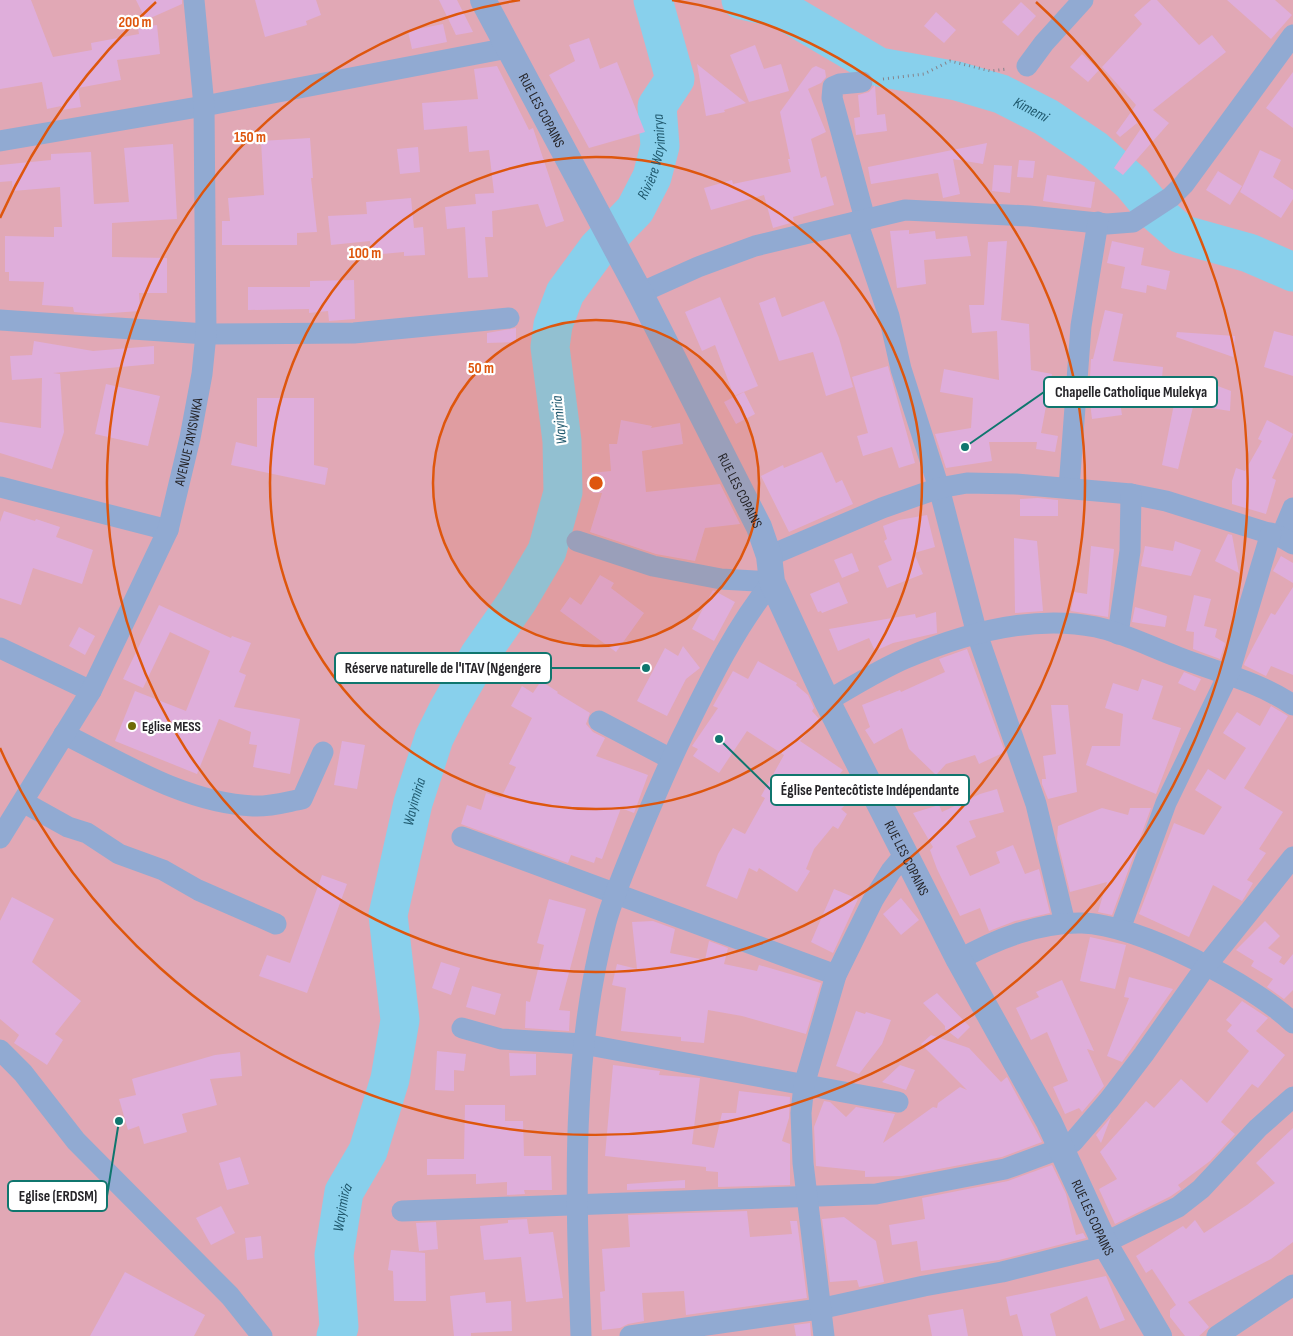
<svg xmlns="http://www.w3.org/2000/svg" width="1293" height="1336" font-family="'Sofia Sans Condensed',sans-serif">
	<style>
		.green { fill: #e1a8b5 }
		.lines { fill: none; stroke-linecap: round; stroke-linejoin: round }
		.river { stroke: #88d0ec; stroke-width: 39 }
		.building { fill: #dfaedb }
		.path { stroke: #85838b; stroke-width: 3; stroke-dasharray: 1 4; stroke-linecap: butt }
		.minor { stroke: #91aad2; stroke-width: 21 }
		.tertiary { stroke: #91aad2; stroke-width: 26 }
		.ring { fill: none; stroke: #de560d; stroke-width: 2.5 }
		.poi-dot { fill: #6e6a06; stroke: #fff; stroke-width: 2 }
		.labels { text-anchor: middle; stroke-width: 4.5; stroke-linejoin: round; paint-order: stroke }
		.street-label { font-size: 14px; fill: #252428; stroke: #fff }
		.poi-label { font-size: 14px; font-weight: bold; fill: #252428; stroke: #fff; text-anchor: start }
		.water-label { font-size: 15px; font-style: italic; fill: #20596e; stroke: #fff }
		.centre { fill: #de560d; stroke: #fff; stroke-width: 2.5 }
		.ring-label { font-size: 15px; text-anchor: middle; font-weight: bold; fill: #de560d; stroke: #fff; stroke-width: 4.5; stroke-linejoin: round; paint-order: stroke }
		.leader { fill: none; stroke: #0f766e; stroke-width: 2 }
		.callout-dot { fill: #0f766e; stroke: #fff; stroke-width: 2 }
		.callout { fill: #fff; stroke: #0f766e; stroke-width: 2 }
		.callout-label { font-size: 15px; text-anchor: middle; font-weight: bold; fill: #252428 }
	</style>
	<rect width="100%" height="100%" fill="#e4e2ed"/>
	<rect class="green" x="0" y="0" width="1293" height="1336"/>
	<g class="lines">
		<g class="river">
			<path id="s1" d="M741 0 779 8 879 67 957 81 1001 94 1046 117 1095 150 1132 183 1157 213 1181 234 1249 253 1293 272"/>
			<path id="s2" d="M336 1336 339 1327 334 1255 344 1192 368 1151 390 1079 400 1020 388 915 413 803 434 738 448 710 479 656 518 600 547 551 563 492 562 441 550 347 553 325 565 293 598 248 635 210 652 177 660 146 657 106 675 79 653 0"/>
		</g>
	</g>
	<g class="building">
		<polygon points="0,0 31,0 53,57 92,50 91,43 139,34 138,28 157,25 160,54 117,60 121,80 78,88 81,107 62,110 61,106 47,109 42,82 0,89"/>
		<polygon points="136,0 182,0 182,4 146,20"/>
		<polygon points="255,0 316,0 321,15 306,21 307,25 265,37"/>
		<polygon points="439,0 457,0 473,32 456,35"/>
		<polygon points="1151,0 1157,0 1199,45 1212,35 1226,52 1153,110 1169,123 1123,175 1114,168 1142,127 1137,123 1120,137 1116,133 1136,105 1102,67 1142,24 1134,15"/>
		<polygon points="1227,0 1275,0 1292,15 1271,39"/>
		<polygon points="1021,2 1036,16 1018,36 1002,22"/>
		<polygon points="936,12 956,30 944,43 924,26"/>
		<polygon points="443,24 447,42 412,49 408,31"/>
		<polygon points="589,38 600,69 617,62 645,132 589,148 549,75 575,61 569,45"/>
		<polygon points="755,45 764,69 781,64 789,91 749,102 730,55"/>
		<polygon points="1082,54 1099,70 1088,82 1070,67"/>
		<polygon points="697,64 746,103 724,110 725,112 706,116"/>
		<polygon points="497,66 529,130 533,128 564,221 546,227 538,204 492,211 493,237 485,237 488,277 468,278 465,227 447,229 445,207 476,204 475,194 494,193 489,150 469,152 467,126 424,130 422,103 478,99 474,69"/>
		<polygon points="816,66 825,70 826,77 821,83 808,89 826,132 811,139 821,178 826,176 834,205 793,217 794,222 773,228 764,195 711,210 704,188 732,180 733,184 791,172 788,159 790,159 780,112 812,68"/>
		<polygon points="1293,72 1293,128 1266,108"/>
		<polygon points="875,85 877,115 885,114 887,131 856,135 854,118 860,117 858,95 869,92"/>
		<polygon points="310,138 313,178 311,178 317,232 297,233 297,245 222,245 222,221 230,221 228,198 264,195 261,141"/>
		<polygon points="987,143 983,164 953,159 960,194 943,198 938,173 871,184 868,167"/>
		<polygon points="173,144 177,219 112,223 112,257 167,258 167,293 139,293 140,311 97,314 74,312 73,307 42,305 44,282 9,281 9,272 5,272 5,236 54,237 54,227 62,227 60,187 13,191 12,181 0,182 0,165 51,160 51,154 91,152 94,204 129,202 124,148"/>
		<polygon points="418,147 420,172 400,174 397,149"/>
		<polygon points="1260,150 1281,160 1273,177 1293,190 1293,199 1281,218 1240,192"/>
		<polygon points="1019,160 1035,161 1033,178 1017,177"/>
		<polygon points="994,165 1012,166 1010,193 992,191"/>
		<polygon points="1218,171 1242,186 1230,205 1206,190"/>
		<polygon points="1047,175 1095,182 1091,208 1043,201"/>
		<polygon points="411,198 414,228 423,227 425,255 404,256 404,252 371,255 370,241 331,245 328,216 367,214 366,202"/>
		<polygon points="909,230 909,234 935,231 936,239 967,236 971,256 924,260 926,284 897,288 890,231"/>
		<polygon points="1007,241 1001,320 1029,324 1031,370 1052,374 1041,433 1058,436 1055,452 1036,449 1037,442 989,442 992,461 946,468 935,434 971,428 973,398 940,392 944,369 999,380 997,331 972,333 969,305 984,305 988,242"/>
		<polygon points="1112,241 1144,248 1141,265 1170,271 1166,290 1147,285 1146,293 1121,288 1125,267 1107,263"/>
		<polygon points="354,280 355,319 329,321 328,311 309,313 309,309 248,310 248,287 310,287 310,281"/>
		<polygon points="720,297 758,386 734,396 715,345 702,351 685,312"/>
		<polygon points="775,297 782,317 824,301 839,338 853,387 826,396 813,352 779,361 759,303"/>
		<polygon points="1105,310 1123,314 1113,361 1163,367 1161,388 1117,383 1122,415 1092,419 1089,394 1091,359 1093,359"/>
		<polygon points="516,328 516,342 487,343 487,333"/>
		<polygon points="1274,331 1293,336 1293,376 1264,367"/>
		<polygon points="1177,332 1235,336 1233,357 1176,337"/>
		<polygon points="34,341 93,351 154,346 154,364 53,373 60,374 64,432 52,469 0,453 0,422 41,428 42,378 12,380 10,356 32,355"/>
		<polygon points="888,366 915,463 899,468 892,447 863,456 857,436 868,433 852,377"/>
		<polygon points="1202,380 1231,391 1230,411 1198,406"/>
		<polygon points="106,384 160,396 148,446 95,434"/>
		<polygon points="744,392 755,414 736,424 724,402"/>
		<polygon points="257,398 314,398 314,465 328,468 325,485 231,465 236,442 257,447"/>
		<polygon points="1175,399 1194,403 1178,469 1162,465"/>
		<polygon points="621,420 652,426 651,428 680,423 683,444 642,451 646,492 720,484 740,524 705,528 695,561 656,554 590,532 602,493 593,493 591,473 611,471 609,444 617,444"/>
		<polygon points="1267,420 1293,434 1272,478 1276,480 1266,514 1232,504 1232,481 1236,468 1245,471 1262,441 1258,439"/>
		<polygon points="822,452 836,483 842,480 853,504 789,532 761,476 783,465 784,468"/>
		<polygon points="1038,498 1058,500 1058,516 1020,516 1020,499"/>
		<polygon points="4,511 35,521 36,519 60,527 56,537 93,550 82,584 33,568 21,605 0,598 0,522"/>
		<polygon points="927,515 935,547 914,553 923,574 887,588 878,566 892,560 884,541 887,539 883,526 899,520"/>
		<polygon points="1228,534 1232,535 1239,573 1215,561"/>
		<polygon points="1014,538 1037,541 1043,611 1015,613"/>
		<polygon points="1175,541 1201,550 1191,576 1141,566 1145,546 1173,551"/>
		<polygon points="1091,546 1114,549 1108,617 1071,611 1074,592 1087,594"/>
		<polygon points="852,553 859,571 842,578 834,560"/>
		<polygon points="1281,556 1293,563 1293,583 1273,571"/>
		<polygon points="600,575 614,583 611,588 644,613 616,652 560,611 570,597 581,605"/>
		<polygon points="839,582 848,603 822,613 821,611 818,612 810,594"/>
		<polygon points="1293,587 1293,675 1271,666 1266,676 1244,665 1245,662 1271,613 1275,615"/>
		<polygon points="713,590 735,602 714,641 692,629"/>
		<polygon points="1194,595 1211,599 1204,626 1217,629 1215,637 1225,643 1220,659 1193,649 1194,632 1186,631"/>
		<polygon points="159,605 231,638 232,636 251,643 239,672 246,675 234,707 300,719 290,774 253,767 257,745 249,744 251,732 219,719 197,774 115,741 135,691 186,711 210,651 170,632 143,688 123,679"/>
		<polygon points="1135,607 1167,616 1165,627 1132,622"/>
		<polygon points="936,612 937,633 893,643 875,651 869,638 838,651 829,629 915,614 916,618"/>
		<polygon points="79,627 95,636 85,655 69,646"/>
		<polygon points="683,646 700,668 686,679 667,716 637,701 665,648 678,656"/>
		<polygon points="967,649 1005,752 979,764 975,755 946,764 936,775 909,749 902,728 874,744 865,730 870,727 862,705 900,690 901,692 945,672 939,659"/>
		<polygon points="758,661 797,683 796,685 808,695 814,708 812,711 819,719 800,741 843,770 838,776 856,795 841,809 847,814 838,829 833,826 814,849 806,869 810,871 797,892 759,868 757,872 749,868 737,899 706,886 718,854 733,828 745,834 765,798 761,796 784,755 747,731 719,773 693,756 698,749 692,746 718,708 713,706 733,671 748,679"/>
		<polygon points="1184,672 1201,679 1195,691 1178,683"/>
		<polygon points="1142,679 1163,686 1152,719 1181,728 1156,794 1086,765 1092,746 1120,746 1123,714 1105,708 1113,683 1138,691"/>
		<polygon points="541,681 558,692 557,693 590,713 586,724 593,732 605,738 596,756 648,775 634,813 621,808 602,859 596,857 594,863 571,855 568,863 461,824 467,805 481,810 486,793 501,798 516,767 509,764 532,718 511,706 522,686 533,693"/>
		<polygon points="1051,705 1068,705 1077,792 1048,799 1042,784 1042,779 1046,779 1043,756 1056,754"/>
		<polygon points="1271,706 1288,716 1244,788 1283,812 1259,849 1266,853 1247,880 1253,883 1244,898 1242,901 1213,885 1189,937 1139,914 1174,823 1204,835 1222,807 1195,790 1208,769 1225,780 1246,748 1223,733 1237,712 1260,726"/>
		<polygon points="342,741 365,745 357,789 334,785"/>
		<polygon points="997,789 1004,812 969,821 976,837 956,846 970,876 1000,863 996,852 1013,845 1025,874 1039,869 1050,913 1015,921 989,931 980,908 960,916 937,869 930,850 933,847 913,813 939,805 942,812 980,794"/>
		<polygon points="1102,808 1128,815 1130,808 1151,808 1112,915 1098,912 1107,882 1070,892 1057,839 1058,826"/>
		<polygon points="322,875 347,884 307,993 259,976 267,955 290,963"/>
		<polygon points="834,889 858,899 833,953 811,942"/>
		<polygon points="12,897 54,919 32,962 81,1001 55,1034 63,1040 47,1065 14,1043 19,1035 0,1019 0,921"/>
		<polygon points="901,898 919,920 901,935 883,914"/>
		<polygon points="549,899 586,909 559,1010 570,1011 569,1031 525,1028 526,1001 530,1002 544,945 537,943"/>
		<polygon points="653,921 675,929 670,953 705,960 709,941 728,948 724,964 757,971 759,965 821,983 806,1034 742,1016 708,1010 704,1043 681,1041 681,1037 621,1031 626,988 612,985 617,964 637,969 632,922"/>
		<polygon points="1265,921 1280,936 1268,948 1282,957 1279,962 1284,965 1293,954 1293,990 1284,999 1267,987 1273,979 1251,966 1254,961 1236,950"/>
		<polygon points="1090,937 1126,945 1115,989 1080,981"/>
		<polygon points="441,962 460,968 451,995 432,988"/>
		<polygon points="1129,977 1173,989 1122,1062 1107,1056 1129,998 1124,997"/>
		<polygon points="1062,980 1094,1051 1087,1049 1104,1086 1082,1112 1079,1108 1065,1114 1053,1087 1068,1081 1047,1032 1031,1040 1016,1008 1039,997 1036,992"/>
		<polygon points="472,986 501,994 495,1015 466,1007"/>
		<polygon points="937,993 970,1027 958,1039 945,1029 945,1026 923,1003"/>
		<polygon points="1242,1001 1268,1018 1256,1031 1285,1055 1258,1088 1252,1084 1221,1122 1235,1134 1210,1161 1178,1185 1181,1189 1171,1196 1115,1224 1099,1189 1117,1179 1100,1152 1146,1101 1154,1108 1181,1079 1207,1103 1249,1051 1227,1031 1232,1025 1226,1020"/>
		<polygon points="856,1011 865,1014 866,1012 891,1020 882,1044 859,1074 836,1066"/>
		<polygon points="931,1035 969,1048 1001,1082 1007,1077 1042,1142 1002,1157 902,1176 865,1177 865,1171 816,1166 814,1127 824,1101 830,1102 846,1117 856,1107 895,1114 883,1143 933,1107 937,1108 938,1103 960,1087 967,1090 921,1044"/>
		<polygon points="437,1051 466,1054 464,1071 454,1070 454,1091 435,1090"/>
		<polygon points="240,1052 242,1076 210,1079 217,1105 182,1114 187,1132 144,1144 139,1126 128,1130 119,1099 136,1095 132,1079 215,1055"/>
		<polygon points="509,1053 536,1054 536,1075 510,1076"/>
		<polygon points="613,1065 660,1071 659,1075 700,1078 692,1144 714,1148 722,1113 736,1113 739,1091 790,1097 789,1118 782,1141 790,1144 790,1185 718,1187 718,1172 706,1171 706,1167 605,1156"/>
		<polygon points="900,1065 915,1070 906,1090 882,1082"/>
		<polygon points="465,1105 505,1105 505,1121 523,1121 524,1156 551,1156 552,1190 524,1190 525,1194 507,1195 507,1182 476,1184 476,1174 427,1175 427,1159 464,1159"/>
		<polygon points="1111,1117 1101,1143 1096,1135"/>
		<polygon points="1293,1128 1293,1242 1271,1259 1188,1302 1209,1327 1199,1336 1185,1336 1170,1317 1170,1310 1176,1305 1152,1269 1146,1273 1136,1256 1183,1226 1186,1229 1195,1220 1204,1233 1247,1205 1275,1183 1256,1163"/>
		<polygon points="240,1157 249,1184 227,1190 219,1163"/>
		<polygon points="1052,1165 1066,1194 1076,1235 1083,1233 1086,1238 999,1260 921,1271 917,1241 892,1245 889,1225 925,1219 922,1198 1008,1181"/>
		<polygon points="685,1180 685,1188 627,1190 627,1184"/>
		<polygon points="221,1206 235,1233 211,1245 196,1218"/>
		<polygon points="747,1211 750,1237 792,1234 790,1221 797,1221 807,1298 686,1315 684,1291 642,1293 644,1321 628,1324 620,1328 602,1330 600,1292 605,1291 602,1249 630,1247 628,1215"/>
		<polygon points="844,1217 876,1241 884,1282 859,1287 857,1280 830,1282 822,1219"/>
		<polygon points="527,1219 529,1234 553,1232 563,1298 526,1302 521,1257 484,1260 480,1226 508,1223 508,1220"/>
		<polygon points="436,1222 438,1249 419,1251 416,1223"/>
		<polygon points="261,1236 263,1258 247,1260 245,1238"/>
		<polygon points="391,1250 425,1253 426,1301 394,1301 393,1271 388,1270"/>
		<polygon points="125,1272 205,1315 194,1336 90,1336"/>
		<polygon points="1106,1276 1125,1320 1100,1329 1087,1296 1050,1314 1056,1336 1023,1336 1017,1314 1010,1316 1006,1297"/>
		<polygon points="485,1292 486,1303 511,1301 512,1331 471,1333 471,1336 454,1336 450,1296"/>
		<polygon points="963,1309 968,1336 932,1336 928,1315"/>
		<polygon points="810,1323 811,1336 796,1336 794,1325"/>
	</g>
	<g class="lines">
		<polyline class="path" points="883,79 924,74 950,61 991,71 1007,69"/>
		<g class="minor">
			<polyline points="1027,66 1044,43 1083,0"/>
			<polyline points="862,82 840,84 833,87 832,98 865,219"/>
			<polyline points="0,141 204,106 508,48"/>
			<polyline points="857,221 889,316 901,369 939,488 977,634 1036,804 1065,923"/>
			<polyline points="640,293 698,267 755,246 905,210 1029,216 1107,224 1133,222 1171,197 1184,184 1293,35"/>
			<polyline points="0,320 206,334 354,333 509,318"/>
			<polyline points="0,487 168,530"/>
			<polyline points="1069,488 1081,326 1098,222"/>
			<polyline points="1281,537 1293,508"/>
			<polyline points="577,541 653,566 721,579 772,582"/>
			<polyline points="769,556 882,508 939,488 967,483 1016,484 1131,494 1166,501 1281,537 1293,544"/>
			<polyline points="1118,634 1130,551 1131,494"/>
			<polyline points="0,648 91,691"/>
			<path d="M827 701C852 687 877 671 904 659 962 634 1032 614 1096 627 1124 633 1151 647 1178 657 1219 673 1255 680 1293 705"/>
			<polyline points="599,721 671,759"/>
			<path d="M64 734C123 763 185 803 253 806 270 807 286 802 302 799L323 752"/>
			<polyline points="23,802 68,827 87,833 119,854 163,870 198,890 276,924"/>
			<polyline points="462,837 836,975"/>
			<path id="s3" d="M0 838 91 691 128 614 168 530 190 438 202 374 206 334 204 106 194 0"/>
			<polyline points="1120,929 1166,803 1229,673 1271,533"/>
			<path d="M959 960C995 939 1040 922 1082 923 1137 924 1253 984 1293 1023"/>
			<polyline points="462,1028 501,1039 583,1044 898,1102"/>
			<polyline points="0,1050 23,1073 76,1141 230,1296 262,1336"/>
			<polyline points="402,1211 876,1194 1005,1169 1062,1148 1073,1142 1109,1100 1144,1054 1206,966 1293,857"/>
			<polyline points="1104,1243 1178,1207 1201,1189 1258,1128 1293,1097"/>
			<path d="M581 1336C576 1197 570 1058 606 922 615 891 628 862 640 832 654 799 668 765 684 733 710 680 735 628 772 582"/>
			<polyline points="630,1336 819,1309 924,1286 1002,1272 1106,1246"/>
			<polyline points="824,1336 803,1163 801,1113 804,1085 836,975 873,900 891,871 906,853"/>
			<polyline points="1217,1336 1293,1285"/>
		</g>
		<path class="tertiary" id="s4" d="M483 0 640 293 759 527 769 556 772 582 827 701 959 960 1049 1122 1106 1246 1159 1336"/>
	</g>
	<circle cx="596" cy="483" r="163" fill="#de560d" fill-opacity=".12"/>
	<g class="ring">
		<circle cx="596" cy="483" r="163"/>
		<circle cx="596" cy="483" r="326"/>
		<path d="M672 0A489 489 0 1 1 520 0"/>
		<path d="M0 218A652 652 0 0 1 156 2M1036 2A652 652 0 1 1 0 748"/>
	</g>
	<circle class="poi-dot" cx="132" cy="726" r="5"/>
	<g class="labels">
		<g class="street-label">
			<text dy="5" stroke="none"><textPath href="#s4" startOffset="125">RUE LES COPAINS</textPath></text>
			<text dy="5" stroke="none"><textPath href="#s3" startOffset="442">AVENUE TAYISWIKA</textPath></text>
			<text dy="5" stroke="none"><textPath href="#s4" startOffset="554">RUE LES COPAINS</textPath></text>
			<text dy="5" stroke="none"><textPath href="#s4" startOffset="959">RUE LES COPAINS</textPath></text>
			<text dy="5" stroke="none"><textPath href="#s4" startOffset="1364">RUE LES COPAINS</textPath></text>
		</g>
		<g class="poi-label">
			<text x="142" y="731">Eglise MESS</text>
		</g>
		<g class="water-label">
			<text dy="5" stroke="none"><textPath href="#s1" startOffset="314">Kimemi</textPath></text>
			<text dy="5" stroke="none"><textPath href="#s2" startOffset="1265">Rivière Wayimirya</textPath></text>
			<text transform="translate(559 420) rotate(-96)" y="5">Wayimiria</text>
			<text dy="5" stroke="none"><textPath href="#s2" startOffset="550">Wayimiria</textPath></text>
			<text dy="5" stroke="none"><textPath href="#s2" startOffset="130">Wayimiria</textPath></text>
		</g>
	</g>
	<circle cx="596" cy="483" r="8" class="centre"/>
	<g class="ring-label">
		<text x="135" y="27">200 m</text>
		<text x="250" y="142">150 m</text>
		<text x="365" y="258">100 m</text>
		<text x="481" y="373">50 m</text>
	</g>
	<path class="leader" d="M965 447L1044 392M646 668L551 668M719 739L771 790M119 1121L107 1196"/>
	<g class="callout-dot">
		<circle cx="965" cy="447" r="5"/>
		<circle cx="646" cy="668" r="5"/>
		<circle cx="719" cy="739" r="5"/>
		<circle cx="119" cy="1121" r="5"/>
	</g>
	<g class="callout">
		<rect x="1044" y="377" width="173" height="30" rx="5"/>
		<rect x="335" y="653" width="216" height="30" rx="5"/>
		<rect x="771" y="775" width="198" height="30" rx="5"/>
		<rect x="8" y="1181" width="99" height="30" rx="5"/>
	</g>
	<g class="callout-label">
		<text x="1131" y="397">Chapelle Catholique Mulekya</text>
		<text x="443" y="673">Réserve naturelle de l'ITAV (Ngengere</text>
		<text x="870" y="795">Église Pentecôtiste Indépendante</text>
		<text x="58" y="1201">Eglise (ERDSM)</text>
	</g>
</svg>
